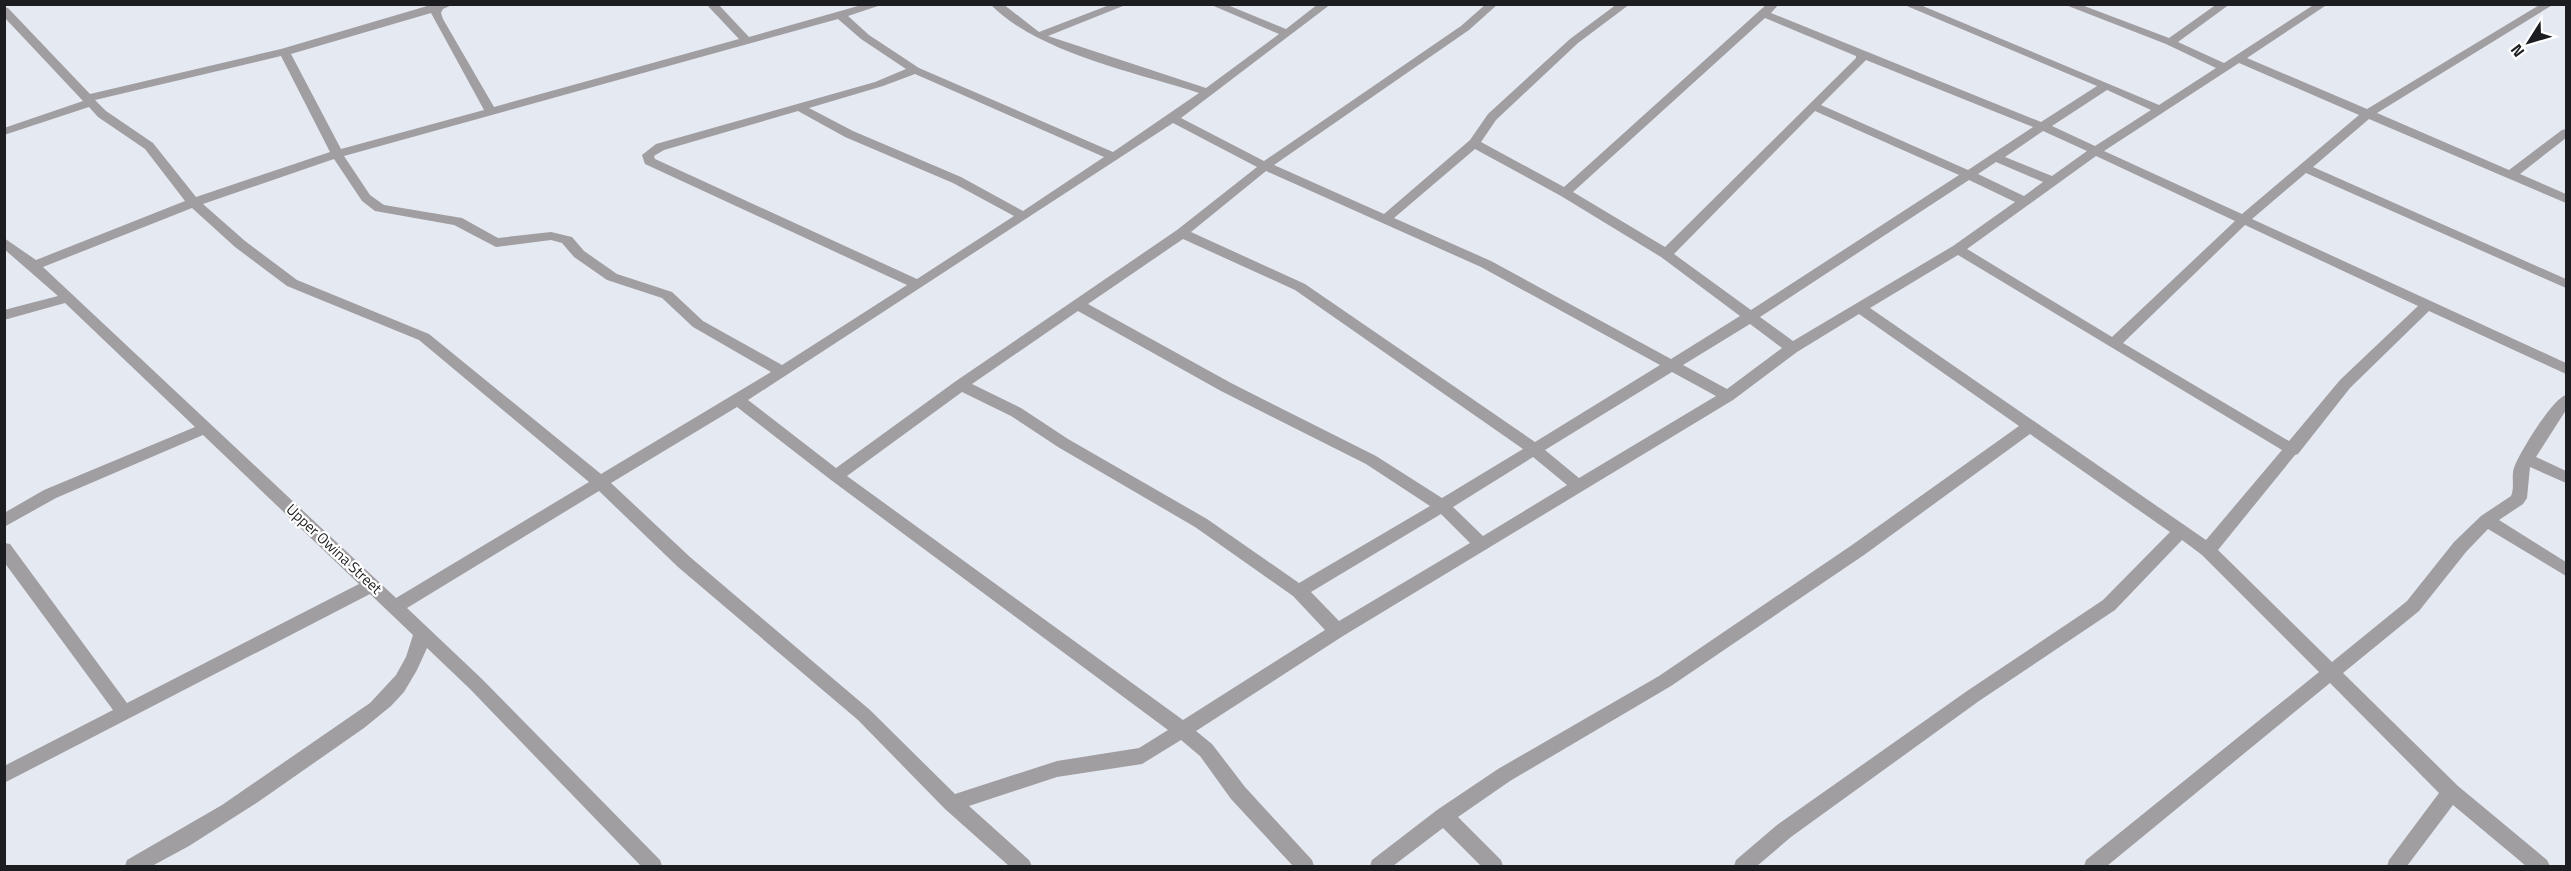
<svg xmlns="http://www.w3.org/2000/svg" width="2571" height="871" font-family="'Titillium Web',sans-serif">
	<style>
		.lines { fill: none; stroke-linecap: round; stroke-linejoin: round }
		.minor { fill: #a19ea2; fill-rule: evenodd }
		.labels { text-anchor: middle; stroke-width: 4.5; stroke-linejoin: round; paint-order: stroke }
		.street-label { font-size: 15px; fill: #1c1d20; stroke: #fff }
	</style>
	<rect width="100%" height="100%" fill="#e5e9f2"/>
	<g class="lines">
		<path class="minor" d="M434 4H454L443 9 441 13 443 19 494 107 739 39 706 4H718L749 37 865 4H884L848 16 869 35 919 68 1113 152 1199 93C1134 72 1038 53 990 4H1003L1039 32 1112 4H1128L1048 36 1206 88 1279 34 1209 4H1225L1286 29 1318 4H1331L1181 118 1264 161 1461 26 1486 4H1498L1469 30 1274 165 1384 214 1470 140 1488 114 1570 39 1617 4H1630L1578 43 1496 120 1481 142 1564 187 1767 4H1779L1771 13 2041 122 2097 86 1902 4H1918L2159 105 2216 68 2166 44 2063 4H2079L2169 38 2217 4H2230L2178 42 2224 63 2315 4H2328L2247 58 2367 109 2541 4H2554L2377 113 2509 170 2562 130 2566 129V138L2520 174 2566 194V203L2369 119 2313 167 2566 279V288L2306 173 2252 219 2566 363V374L2429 311 2350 388 2298 454 2295 455 2218 550 2332 662 2407 601 2454 542 2481 516 2511 496C2515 487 2511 477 2514 468 2519 453 2553 398 2566 395V410L2536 457 2566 471V483L2530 467 2527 498 2523 504 2499 520 2566 562V576L2488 529 2466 552 2419 611 2343 673 2458 786 2547 860 2550 866H2526L2453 805 2407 866H2387L2389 860 2439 793 2330 683 2107 866H2084L2086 860 2319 672 2202 555 2182 540 2115 610 1979 701 1791 837 1757 866H1734L1736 860 1777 825 1967 691 2103 600 2170 532 2030 434 1864 555 1671 686 1510 781 1458 817 1501 860 1503 866H1481L1443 828 1393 866H1370L1372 860 1437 810 1498 769 1659 676 1852 545 2019 426 1859 314 1797 352 1733 400 1343 636 1196 731 1212 744 1245 787 1312 860 1314 866H1293L1231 799 1200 756 1181 740 1142 764 1057 777 969 806 1029 860 1032 866H1009L945 809 858 720 678 567 599 491 407 608 482 679 660 860 662 866H641L470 689 427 648 417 670 404 692 391 706 364 728 258 802 189 846 152 866H125L127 860 222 805 370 703 396 675 406 657 413 635 370 594 4 783V766L113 710 4 562V543L10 544 127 703 359 584 203 435 56 498 4 527V513L44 490 195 427 65 303 4 320V310L58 296 4 249V238L36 260 185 201 145 149 98 117 89 107 4 135V128L83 101 4 17V7L8 8 90 94 281 49ZM431 13 484 110 341 149 291 54ZM1765 18 1856 56V58L1665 247 1573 192ZM838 19 861 39 906 69 875 82 656 144 642 155 645 164 907 285 782 365 703 321 672 292 617 274 584 251 572 237 551 232 498 238 462 218 384 205 370 195 344 156ZM281 56 330 152 196 197 153 143 106 111 95 100ZM1866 60 2033 127 1968 170 1821 105ZM2239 63 2359 115 2242 214 2104 151ZM915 74 1104 157 1023 211 961 177 853 131 809 108 883 86ZM2107 90 2151 110 2095 146 2052 126ZM798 111 845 137 953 183 1014 216 917 279 655 159 654 156 664 150ZM1815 111 1959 175 1751 310 1674 254ZM1173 123 1257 167 1177 230 956 381 836 468 748 400ZM2043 131 2087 151 2052 176 2005 157ZM1475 149 1561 196 1661 257 1740 316 1671 359 1491 261 1394 218ZM2096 156 2235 221 2112 337 1967 249ZM334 159 362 201 375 211 454 225 496 247 551 240 562 243 574 257 607 280 662 298 693 327 771 372 601 474 429 334 297 280 245 241 203 204ZM1996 162 2043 182 2024 196 1978 174ZM1266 171 1481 267 1660 365 1535 442 1305 284 1191 232ZM1969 180 2015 202 1953 246 1793 341 1760 317ZM192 208 235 247 287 286 419 340 589 482 396 598 43 267ZM2245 225 2418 306 2340 380 2289 441 2123 343ZM1183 239 1295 290 1523 449 1442 498 1376 456 1231 383 1088 304ZM1958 255 2282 450 2206 540 1870 308ZM1078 311 1221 391 1366 464 1430 506 1299 583 1207 519 1068 439 1021 408 972 384ZM1750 324 1782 348 1727 389 1683 365ZM1672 372 1716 396 1579 478 1545 450ZM962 392 1011 416 1058 447 1195 527 1293 596 1325 630 1183 720 847 476ZM737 407 831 480 1168 730 1139 748 1057 761 955 794 870 710 690 557 611 483ZM1533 457 1567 485 1483 536 1453 507ZM1441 514 1470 543 1339 621 1311 592Z"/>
	</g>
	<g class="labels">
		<g class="street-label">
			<text transform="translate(334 549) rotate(43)" y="5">Upper Owina Street</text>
		</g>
	</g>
	<rect width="2571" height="871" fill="none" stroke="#1c1d20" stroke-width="12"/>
	<g transform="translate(2529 42) rotate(233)" stroke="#ffffff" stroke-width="4.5" paint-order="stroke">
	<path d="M0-4.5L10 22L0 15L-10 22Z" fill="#1c1d20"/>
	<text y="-9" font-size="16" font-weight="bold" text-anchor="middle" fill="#1c1d20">N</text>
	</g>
</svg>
